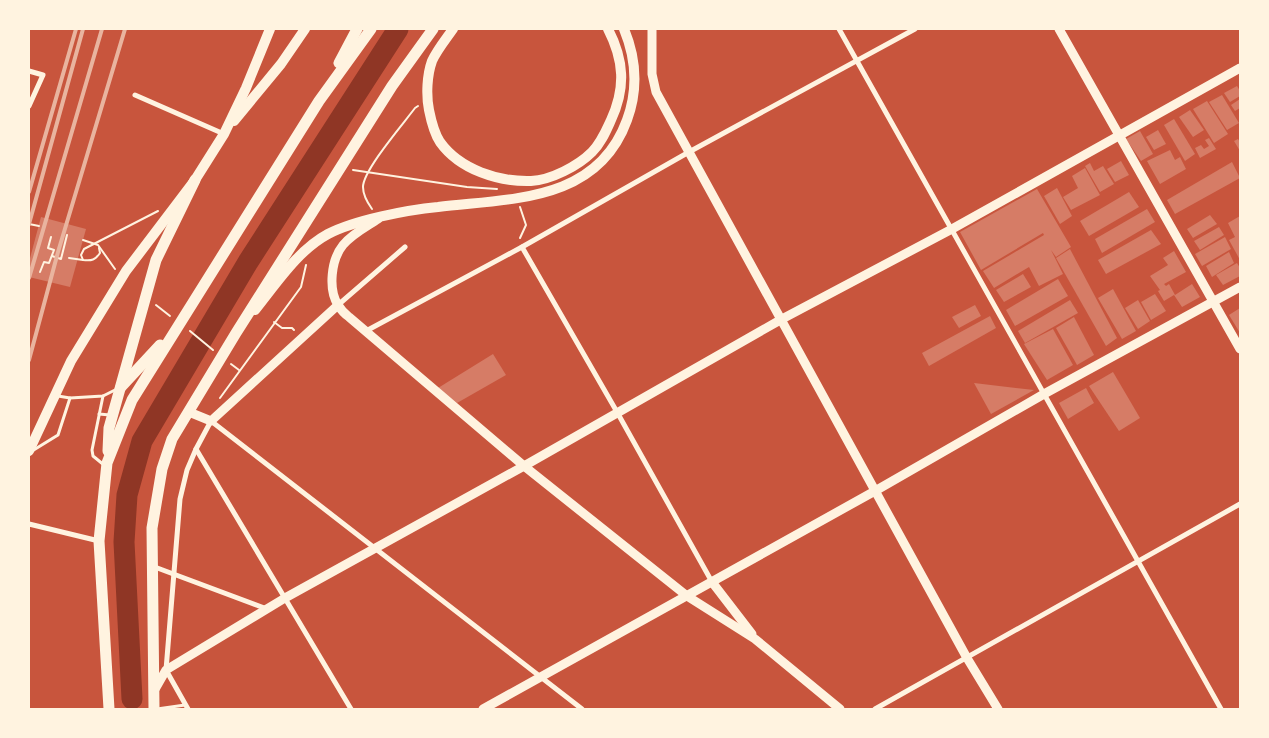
<svg xmlns="http://www.w3.org/2000/svg" width="1269" height="738" font-family="Signika,sans-serif">
	<style>
		.lines { fill: none; stroke-linecap: round; stroke-linejoin: round }
		.river { stroke: #8f3625; stroke-width: 21 }
		.building { fill: #d67c66 }
		.path { stroke: #fff3e0; stroke-width: 2 }
		.service { stroke: #fff3e0; stroke-width: 3 }
		.minor { stroke: #fff3e0; stroke-width: 5 }
		.tertiary { stroke: #fff3e0; stroke-width: 9 }
		.secondary { stroke: #fff3e0; stroke-width: 10 }
		.trunk { stroke: #fff3e0; stroke-width: 11 }
		.rail { stroke: #e9b49f; stroke-width: 4 }
	</style>
	<rect width="100%" height="100%" fill="#c8553d"/>
	<g class="lines">
		<polyline class="river" points="132,699 124,542 127,495 142,441 248,262 398,29"/>
	</g>
	<g class="building">
		<polygon points="1237,86 1240,91 1240,96 1230,102 1224,93"/>
		<polygon points="1222,95 1239,123 1227,130 1209,102"/>
		<polygon points="1240,99 1240,108 1235,111 1231,105"/>
		<polygon points="1207,101 1228,134 1214,143 1193,109"/>
		<polygon points="1190,110 1204,130 1193,137 1179,117"/>
		<polygon points="1174,119 1195,154 1185,161 1164,125"/>
		<polygon points="1158,130 1166,144 1154,150 1146,137"/>
		<polygon points="1140,131 1153,154 1141,161 1126,139"/>
		<polygon points="1209,138 1216,149 1200,158 1195,148 1201,145 1204,149 1209,146 1205,140"/>
		<polygon points="1238,139 1240,142 1240,151 1234,141"/>
		<polygon points="1170,150 1175,160 1180,157 1186,169 1160,184 1147,161"/>
		<polygon points="1121,161 1129,175 1115,182 1107,169"/>
		<polygon points="1232,162 1240,178 1175,214 1167,200"/>
		<polygon points="1090,163 1094,171 1103,166 1114,184 1100,192 1085,166"/>
		<polygon points="1085,168 1100,195 1071,210 1063,197 1078,188 1072,176"/>
		<polygon points="1057,188 1072,216 1060,224 1044,196"/>
		<polygon points="1037,189 1071,247 1056,257 1051,250 1063,274 1039,286 1029,267 994,288 983,271 1044,235 1043,233 981,270 960,232"/>
		<polygon points="1129,192 1139,207 1089,236 1080,221"/>
		<polygon points="1147,209 1155,222 1102,253 1095,239"/>
		<polygon points="1210,215 1217,224 1193,238 1187,229"/>
		<polygon points="1240,216 1240,260 1229,240 1235,237 1228,223"/>
		<polygon points="41,217 86,229 70,287 29,277 29,262"/>
		<polygon points="1219,227 1224,235 1200,250 1194,241"/>
		<polygon points="1151,230 1161,244 1106,274 1098,260"/>
		<polygon points="1225,237 1231,249 1202,266 1195,254"/>
		<polygon points="1070,249 1117,338 1106,346 1056,258"/>
		<polygon points="1174,251 1186,272 1164,284 1166,286 1169,284 1175,295 1192,284 1200,297 1182,307 1174,295 1164,301 1158,291 1160,290 1150,276 1168,265 1163,258"/>
		<polygon points="1229,252 1234,263 1212,277 1206,266"/>
		<polygon points="1237,263 1240,268 1240,276 1223,285 1216,275"/>
		<polygon points="1023,274 1031,287 1004,302 996,290"/>
		<polygon points="1058,279 1068,296 1015,326 1006,310"/>
		<polygon points="1113,289 1136,331 1122,339 1098,298"/>
		<polygon points="1155,294 1166,311 1151,320 1141,302"/>
		<polygon points="1070,300 1078,313 1025,343 1018,331"/>
		<polygon points="1138,300 1150,321 1138,329 1125,308"/>
		<polygon points="975,305 981,316 959,328 952,317"/>
		<polygon points="1240,308 1240,333 1229,315"/>
		<polygon points="990,316 996,328 929,366 922,353"/>
		<polygon points="1074,317 1094,355 1077,365 1056,328"/>
		<polygon points="1053,329 1073,365 1047,380 1024,344"/>
		<polygon points="493,354 506,375 457,403 438,388"/>
		<polygon points="1113,372 1140,418 1119,431 1089,386"/>
		<polygon points="974,383 1034,390 991,414"/>
		<polygon points="1086,388 1094,403 1068,419 1059,403"/>
	</g>
	<g class="lines">
		<g class="path">
			<polyline points="353,170 467,187 497,189"/>
			<polyline points="520,207 526,225 520,238"/>
			<path d="M372 209C367 202 363 195 363 187 363 170 404 123 415 108L418 106"/>
			<polyline points="29,224 39,226"/>
			<polyline points="83,240 98,245 115,269"/>
			<path d="M99 248 100 253C95 260 92 261 83 260L81 255 84 249 158 211"/>
			<polyline points="52,256 61,259 67,235"/>
			<polyline points="69,258 83,260"/>
			<polyline points="40,272 44,262 49,263 54,250 48,248 51,237"/>
			<polyline points="156,305 170,316"/>
			<polyline points="274,322 282,328 292,328 294,330"/>
			<polyline points="190,331 213,350"/>
			<polyline points="231,364 239,370"/>
			<polyline points="220,398 301,287 306,265"/>
		</g>
		<g class="service">
			<polyline points="58,396 70,398 103,396 115,390"/>
			<polyline points="103,396 92,450 93,456 104,465"/>
			<polyline points="99,414 110,415"/>
			<polyline points="32,451 58,435 70,398"/>
			<polyline points="157,709 185,705"/>
		</g>
		<g class="minor">
			<polyline points="839,29 1221,709"/>
			<polyline points="29,71 43,75 29,106"/>
			<polyline points="135,95 224,134"/>
			<polyline points="522,247 617,412 712,582"/>
			<polyline points="338,305 405,247"/>
			<polyline points="366,331 522,247 689,152 915,29"/>
			<polyline points="29,524 99,541"/>
			<polyline points="152,566 267,609"/>
			<polyline points="188,709 166,670 180,499 187,470 196,449"/>
			<polyline points="351,709 196,449 211,421 582,709"/>
			<polyline points="875,709 1240,504"/>
		</g>
		<g class="tertiary">
			<polyline points="652,29 652,74 656,92 967,658 998,709"/>
			<polyline points="1059,29 1240,349"/>
			<path d="M378 219C366 227 352 234 343 245 331 260 328 289 338 305 341 310 345 314 349 317L524 466 687 596 755 639 840 709"/>
			<polyline points="189,412 211,421 338,305"/>
			<polyline points="712,582 752,634"/>
			<polyline points="154,691 166,670 285,598 524,466 782,319 952,229 1240,68"/>
			<polyline points="483,709 875,491 1044,394 1240,287"/>
		</g>
		<g class="secondary">
			<path d="M453 29C446 39 437 50 432 61 427 75 426 95 429 110 431 120 434 133 440 142 460 170 499 182 531 181 551 180 578 166 592 152 601 143 606 131 611 120 626 88 624 60 608 29"/>
			<polyline points="234,121 281,64 305,29"/>
			<path d="M255 310C276 284 298 250 328 234 355 220 407 210 438 207 510 198 597 203 627 120 638 90 636 58 624 29"/>
			<polyline points="29,451 71,361 126,271 195,180 224,134 246,88 270,29"/>
		</g>
		<g class="trunk">
			<polyline points="339,63 357,29"/>
			<polyline points="121,387 160,345"/>
			<polyline points="108,451 109,428 156,260 195,180"/>
			<polyline points="109,709 99,541 107,463 132,400 319,101 371,29"/>
			<polyline points="154,709 152,528 162,469 172,439 236,333 392,86 433,29"/>
		</g>
		<g class="rail">
			<polyline points="29,192 76,29"/>
			<polyline points="29,224 83,29"/>
			<polyline points="29,278 102,29"/>
			<polyline points="29,360 58,252 125,29"/>
		</g>
	</g>
	<rect width="1269" height="738" fill="none" stroke="#fff3e0" stroke-width="60"/>
</svg>
